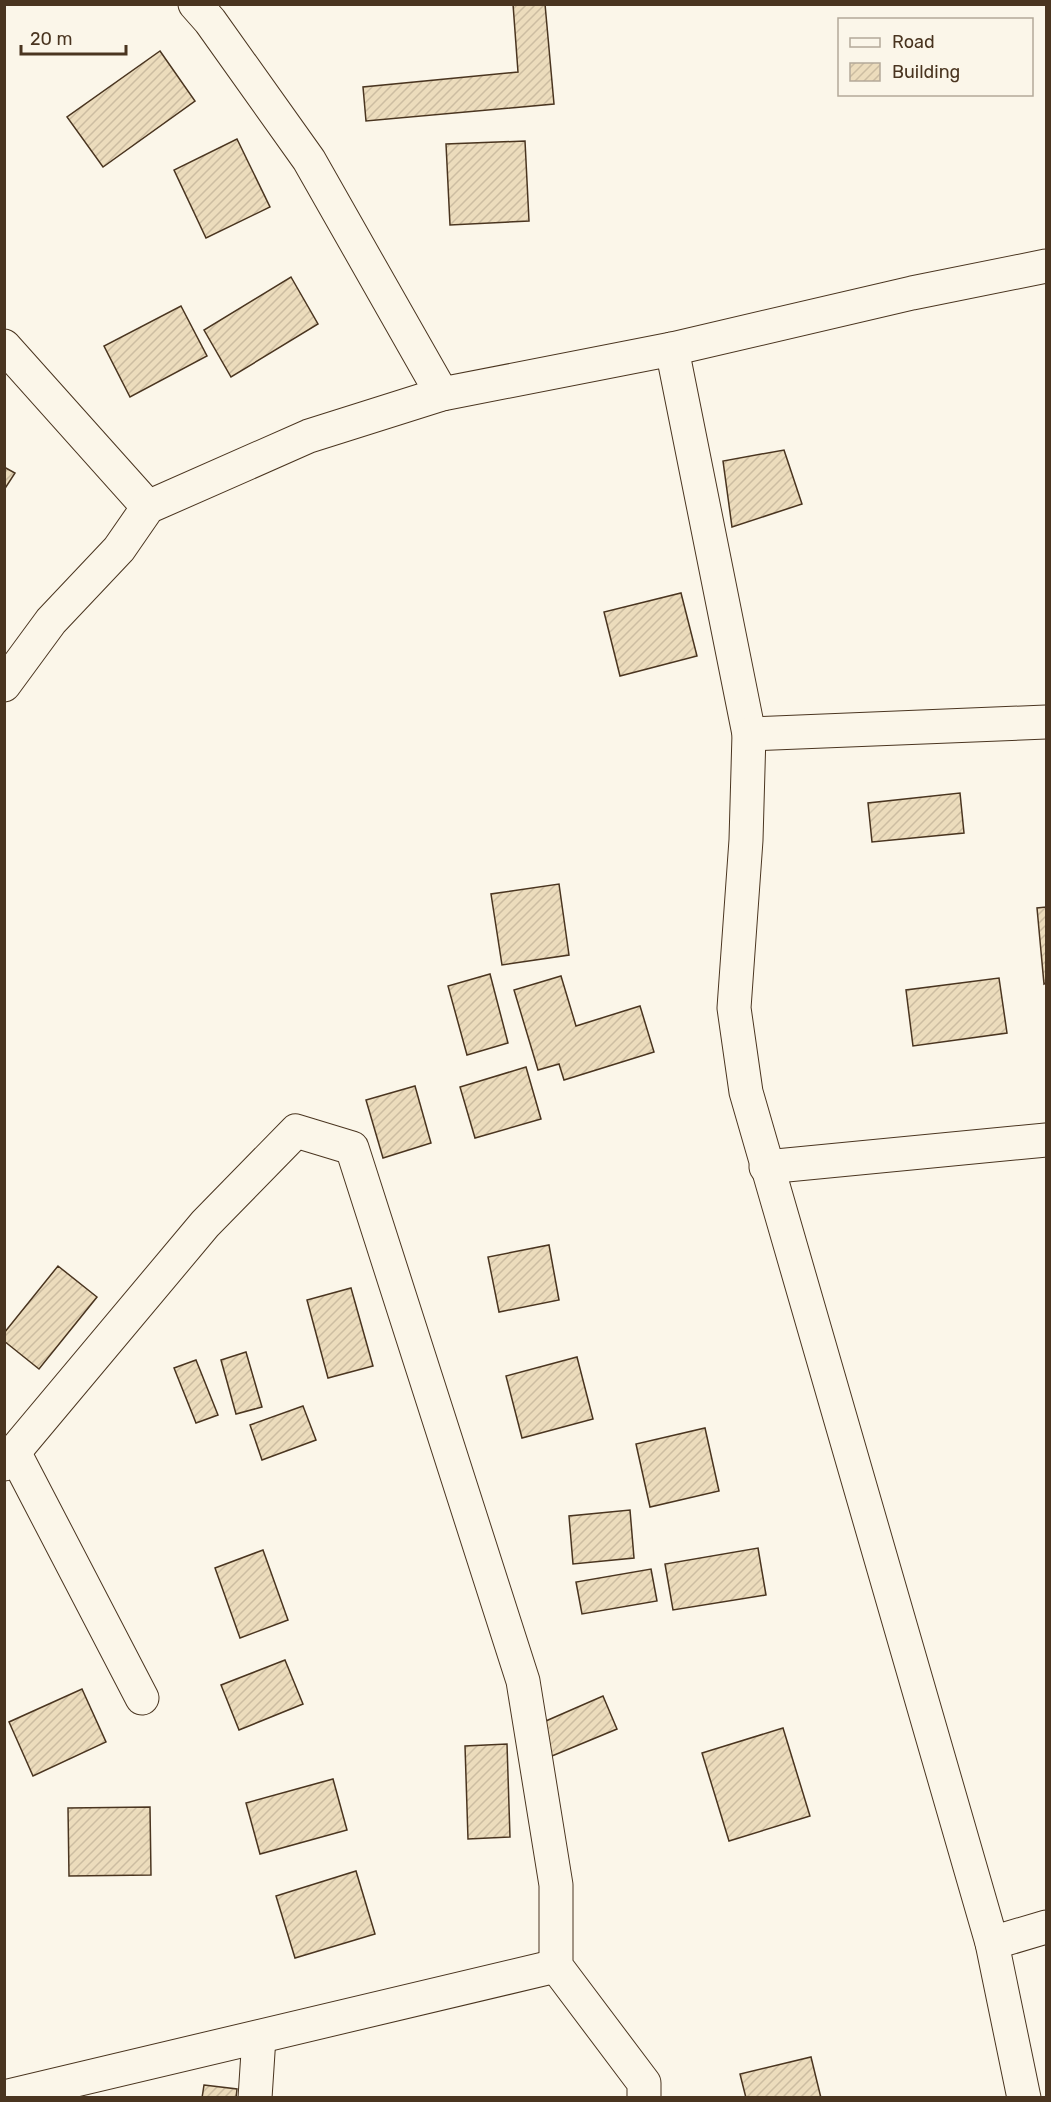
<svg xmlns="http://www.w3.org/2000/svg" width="1051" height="2102" font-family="Rubik,sans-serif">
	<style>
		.building { fill: url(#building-hatch); stroke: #4a3520; stroke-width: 1.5 }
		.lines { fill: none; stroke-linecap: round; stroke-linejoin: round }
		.minor-casing { stroke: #4a3520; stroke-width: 35 }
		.minor { stroke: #fbf6e9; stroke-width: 33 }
	</style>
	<defs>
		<pattern id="building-hatch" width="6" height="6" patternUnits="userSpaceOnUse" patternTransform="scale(1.5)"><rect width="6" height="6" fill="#ecdcbc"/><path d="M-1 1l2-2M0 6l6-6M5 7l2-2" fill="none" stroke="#ccbda1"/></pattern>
	</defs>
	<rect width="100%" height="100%" fill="#fbf6e9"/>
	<g class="building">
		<polygon points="513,4 545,4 554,104 366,121 363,87 518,72"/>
		<polygon points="160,51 195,101 103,167 67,117"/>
		<polygon points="237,139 270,207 206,238 174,170"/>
		<polygon points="525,141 529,221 450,225 446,144"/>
		<polygon points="291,277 318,324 231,377 204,330"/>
		<polygon points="181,306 207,356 130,397 104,346"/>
		<polygon points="784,450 802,504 732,527 723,461"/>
		<polygon points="4,467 15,473 4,490"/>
		<polygon points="681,593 697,656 620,676 604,612"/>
		<polygon points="960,793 964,833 872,842 868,803"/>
		<polygon points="559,884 569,955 502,965 491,894"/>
		<polygon points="1046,907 1046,983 1044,984 1037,908"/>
		<polygon points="490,974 508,1043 467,1055 448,986"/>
		<polygon points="561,976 576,1026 640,1006 654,1052 564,1080 559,1064 538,1070 514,990"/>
		<polygon points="999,978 1007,1033 913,1046 906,990"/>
		<polygon points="526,1067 541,1119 475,1138 460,1087"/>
		<polygon points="415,1086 431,1143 383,1158 366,1100"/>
		<polygon points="549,1245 559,1300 499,1312 488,1257"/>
		<polygon points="58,1266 97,1297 39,1369 4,1341 4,1333"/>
		<polygon points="351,1288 373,1366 328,1378 307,1300"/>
		<polygon points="246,1352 262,1407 236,1414 221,1360"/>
		<polygon points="577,1357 593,1419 522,1438 506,1376"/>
		<polygon points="196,1360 218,1415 196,1423 174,1368"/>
		<polygon points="303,1406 316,1440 262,1460 250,1425"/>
		<polygon points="705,1428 719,1491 650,1507 636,1444"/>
		<polygon points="630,1510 634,1558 573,1564 569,1516"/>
		<polygon points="758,1548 766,1595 673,1610 665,1564"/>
		<polygon points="263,1550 288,1620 240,1638 215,1568"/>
		<polygon points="651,1569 657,1601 582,1614 576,1582"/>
		<polygon points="285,1660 303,1704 239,1730 221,1685"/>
		<polygon points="82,1689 106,1742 33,1776 9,1722"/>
		<polygon points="603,1696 617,1729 552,1756 539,1724"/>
		<polygon points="783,1728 810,1816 729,1841 702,1753"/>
		<polygon points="507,1744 510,1837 468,1839 465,1746"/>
		<polygon points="333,1779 347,1830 260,1854 246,1803"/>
		<polygon points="150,1807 151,1875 69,1876 68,1808"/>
		<polygon points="356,1871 375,1934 295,1958 276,1896"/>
		<polygon points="811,2057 821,2098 746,2098 740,2074"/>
		<polygon points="204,2085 237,2089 236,2098 202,2098"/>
	</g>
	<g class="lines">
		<g class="minor-casing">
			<g id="minor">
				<polyline points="195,4 210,21 309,160 442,394"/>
				<polyline points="4,346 148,507"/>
				<polyline points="672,349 749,734 746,840 734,1008 746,1092 992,1943 1024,2098"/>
				<polyline points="4,685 51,621 119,549 148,507 309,436 442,394 672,349 912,293 1046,266"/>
				<polyline points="749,734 1046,722"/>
				<polyline points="766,1167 1046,1140"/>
				<polyline points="14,1452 142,1698"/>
				<polyline points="4,1464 205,1224 296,1131 352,1148 523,1681 556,1885 556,1966 644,2083 644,2098"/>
				<polyline points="992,1943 1046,1927"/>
				<polyline points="4,2097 556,1966"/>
				<polyline points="255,2098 259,2037"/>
			</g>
		</g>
		<use href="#minor" class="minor"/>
	</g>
	<rect width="1051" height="2102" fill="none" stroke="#4a3520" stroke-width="12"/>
	<rect x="838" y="18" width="195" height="78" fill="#fbf6e9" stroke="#b4a999" stroke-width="1.5"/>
	<rect x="850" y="38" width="30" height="9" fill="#fbf6e9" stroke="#b4a999" stroke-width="1.5"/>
	<text x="892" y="48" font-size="18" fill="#4a3520">Road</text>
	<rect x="850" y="63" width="30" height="18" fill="url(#building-hatch)" stroke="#b4a999" stroke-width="1.5"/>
	<text x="892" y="78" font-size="18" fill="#4a3520">Building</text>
	<path d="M21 45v9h105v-9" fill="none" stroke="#4a3520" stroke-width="3"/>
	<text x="30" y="45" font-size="18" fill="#4a3520" stroke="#fbf6e9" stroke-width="4.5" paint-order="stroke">20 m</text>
</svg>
